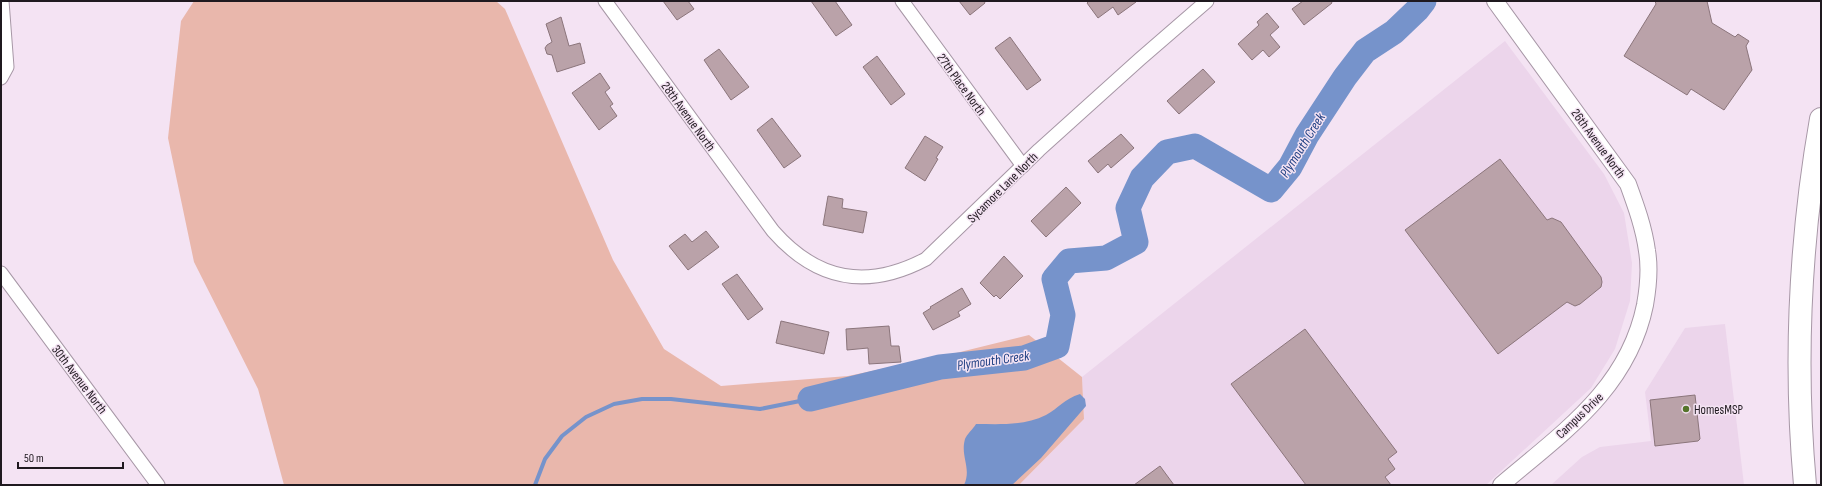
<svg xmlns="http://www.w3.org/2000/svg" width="1822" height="486" font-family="'Sofia Sans Condensed',sans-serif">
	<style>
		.built { fill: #ecd5eb }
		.green { fill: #e9b7ac }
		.water { fill: #7693cb }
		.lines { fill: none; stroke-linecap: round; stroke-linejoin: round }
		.stream { stroke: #7693cb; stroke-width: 4 }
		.river { stroke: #7693cb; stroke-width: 25 }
		.building { fill: #baa2a9; stroke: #8b757b }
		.minor-casing { stroke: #a797a6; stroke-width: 15 }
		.tertiary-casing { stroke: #a797a6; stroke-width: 18 }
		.trunk-casing { stroke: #a797a6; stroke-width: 24 }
		.minor { stroke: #fff; stroke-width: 13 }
		.tertiary { stroke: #fff; stroke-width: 16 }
		.trunk { stroke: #fff; stroke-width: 22 }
		.poi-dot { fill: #54742a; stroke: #f4e3f3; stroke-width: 1.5 }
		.labels { text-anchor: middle; stroke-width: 3; stroke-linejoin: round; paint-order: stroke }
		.street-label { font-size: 13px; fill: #1f191f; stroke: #f4e3f3 }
		.poi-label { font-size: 13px; fill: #1f191f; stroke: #f4e3f3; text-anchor: start }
		.water-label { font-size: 14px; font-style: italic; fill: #1f3f82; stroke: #f4e3f3 }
	</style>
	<rect width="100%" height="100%" fill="#f4e3f3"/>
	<g class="built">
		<polygon points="1505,41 1604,174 1624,213 1632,263 1630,301 1615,349 1591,388 1486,485 1019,485 1084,419 1082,377"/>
		<polygon points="1725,324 1744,485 1551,485 1582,457 1600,447 1651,441 1645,392 1685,328"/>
	</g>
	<polygon class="green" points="194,1 496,1 505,9 613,260 664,349 721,386 848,376 952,354 1029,335 1082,377 1084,419 1019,485 284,485 258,389 194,262 168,138 181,21"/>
	<path class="water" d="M1080 394 1085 399 1086 406 1041 458 1012 485H964C972 468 960 457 965 439 967 434 973 429 976 424 1000 424 1024 426 1046 415 1059 408 1064 399 1080 394Z"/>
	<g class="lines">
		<polyline class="stream" points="535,485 545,459 562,436 586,417 614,404 642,399 671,399 760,409 810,399"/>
		<polyline class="river" points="810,399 940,367 1024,358 1057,346 1063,315 1054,279 1069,261 1106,258 1136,242 1128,208 1142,178 1167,152 1195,146 1271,190 1290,167 1307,135 1345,77 1365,51 1394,32 1417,10 1424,1"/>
	</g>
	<g class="building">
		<polygon points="663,1 688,1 694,9 677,20"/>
		<polygon points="811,1 835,1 852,25 836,36"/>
		<polygon points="959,1 984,1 985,3 970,15"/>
		<polygon points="1089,1 1135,1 1136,2 1118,15 1113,7 1098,18 1087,3"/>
		<polygon points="1303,1 1331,1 1332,3 1304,25 1292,9"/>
		<polygon points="1655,1 1707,1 1712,23 1735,37 1738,34 1749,41 1746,46 1752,70 1724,110 1691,89 1687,95 1624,56 1656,4"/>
		<polygon points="1267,13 1279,27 1270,35 1280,47 1269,57 1263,50 1252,60 1238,44 1259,25 1257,22"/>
		<polygon points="561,17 569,46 580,43 585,63 557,72 552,55 547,54 545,48 547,45 552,42 546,24"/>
		<polygon points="1010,37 1041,80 1027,90 995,48"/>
		<polygon points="719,49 749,87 731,100 704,60"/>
		<polygon points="877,56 905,94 891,105 863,67"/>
		<polygon points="1203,69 1215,82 1179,114 1167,101"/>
		<polygon points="600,73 610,88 605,92 613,104 610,106 617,116 599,130 572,93"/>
		<polygon points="772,118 801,156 784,168 757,130"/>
		<polygon points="1121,134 1134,148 1111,168 1108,164 1098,173 1088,161"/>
		<polygon points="925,136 943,147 936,158 938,159 925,181 905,168"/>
		<polygon points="1500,159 1547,220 1552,218 1561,222 1601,277 1602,282 1601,287 1580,304 1575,306 1567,302 1498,354 1405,230"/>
		<polygon points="1066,187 1081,203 1046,237 1031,221"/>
		<polygon points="828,196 843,199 842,208 867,212 863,233 823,225"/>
		<polygon points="706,231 719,247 688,270 669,246 685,234 692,242"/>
		<polygon points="1004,256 1023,276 1000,299 996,295 994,297 980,283"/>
		<polygon points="737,274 763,309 748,320 722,284"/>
		<polygon points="962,288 971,304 958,312 960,316 933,330 923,313 931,308 930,307"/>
		<polygon points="781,321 829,332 824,354 776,343"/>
		<polygon points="889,326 891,346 899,346 901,362 869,364 868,348 847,350 846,329"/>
		<polygon points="1305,329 1397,452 1388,459 1395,469 1385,477 1391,485 1306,485 1231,384"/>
		<polygon points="1695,395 1700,439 1698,441 1655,446 1650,400"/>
		<polygon points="1160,466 1174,485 1134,485"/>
	</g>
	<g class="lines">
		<g class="minor-casing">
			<g id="minor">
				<path d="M605 1 773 231C817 281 867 290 926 259L1039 150 1140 59 1207 1"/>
				<polyline points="902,1 1023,166"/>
				<polyline points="1,78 7,67 2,1"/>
				<polyline points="1,273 158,485"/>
			</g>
		</g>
		<g class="tertiary-casing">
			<path id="tertiary" d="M1495 1 1628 184C1636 206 1644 228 1647 251 1650 268 1648 288 1645 305 1628 389 1562 433 1501 485"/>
		</g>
		<g class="trunk-casing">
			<path id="trunk" d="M1805 485C1794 363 1800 239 1821 119"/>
		</g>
		<use href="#minor" class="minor"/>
		<use href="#tertiary" class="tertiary"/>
		<use href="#trunk" class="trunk"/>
	</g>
	<circle class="poi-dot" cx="1686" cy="409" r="4"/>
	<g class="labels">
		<g class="street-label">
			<text transform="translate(962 84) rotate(54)" y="5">27th Place North</text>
			<text transform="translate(689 116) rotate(54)" y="5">28th Avenue North</text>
			<text transform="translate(1599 143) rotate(54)" y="5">26th Avenue North</text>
			<text transform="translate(1002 187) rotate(-45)" y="5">Sycamore Lane North</text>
			<text transform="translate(80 379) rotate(53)" y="5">30th Avenue North</text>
			<text transform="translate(1579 415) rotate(-44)" y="5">Campus Drive</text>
		</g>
		<g class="poi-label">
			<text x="1694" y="414">HomesMSP</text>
		</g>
		<g class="water-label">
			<text transform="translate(1302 145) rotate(-58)" y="5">Plymouth Creek</text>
			<text transform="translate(993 360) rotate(-8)" y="5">Plymouth Creek</text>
		</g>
	</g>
	<rect width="1822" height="486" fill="none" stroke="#1f191f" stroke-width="4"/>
	<path d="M18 462v6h105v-6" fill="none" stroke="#1f191f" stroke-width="2"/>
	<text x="24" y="462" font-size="12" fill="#1f191f" stroke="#f4e3f3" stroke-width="3" paint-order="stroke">50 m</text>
</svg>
